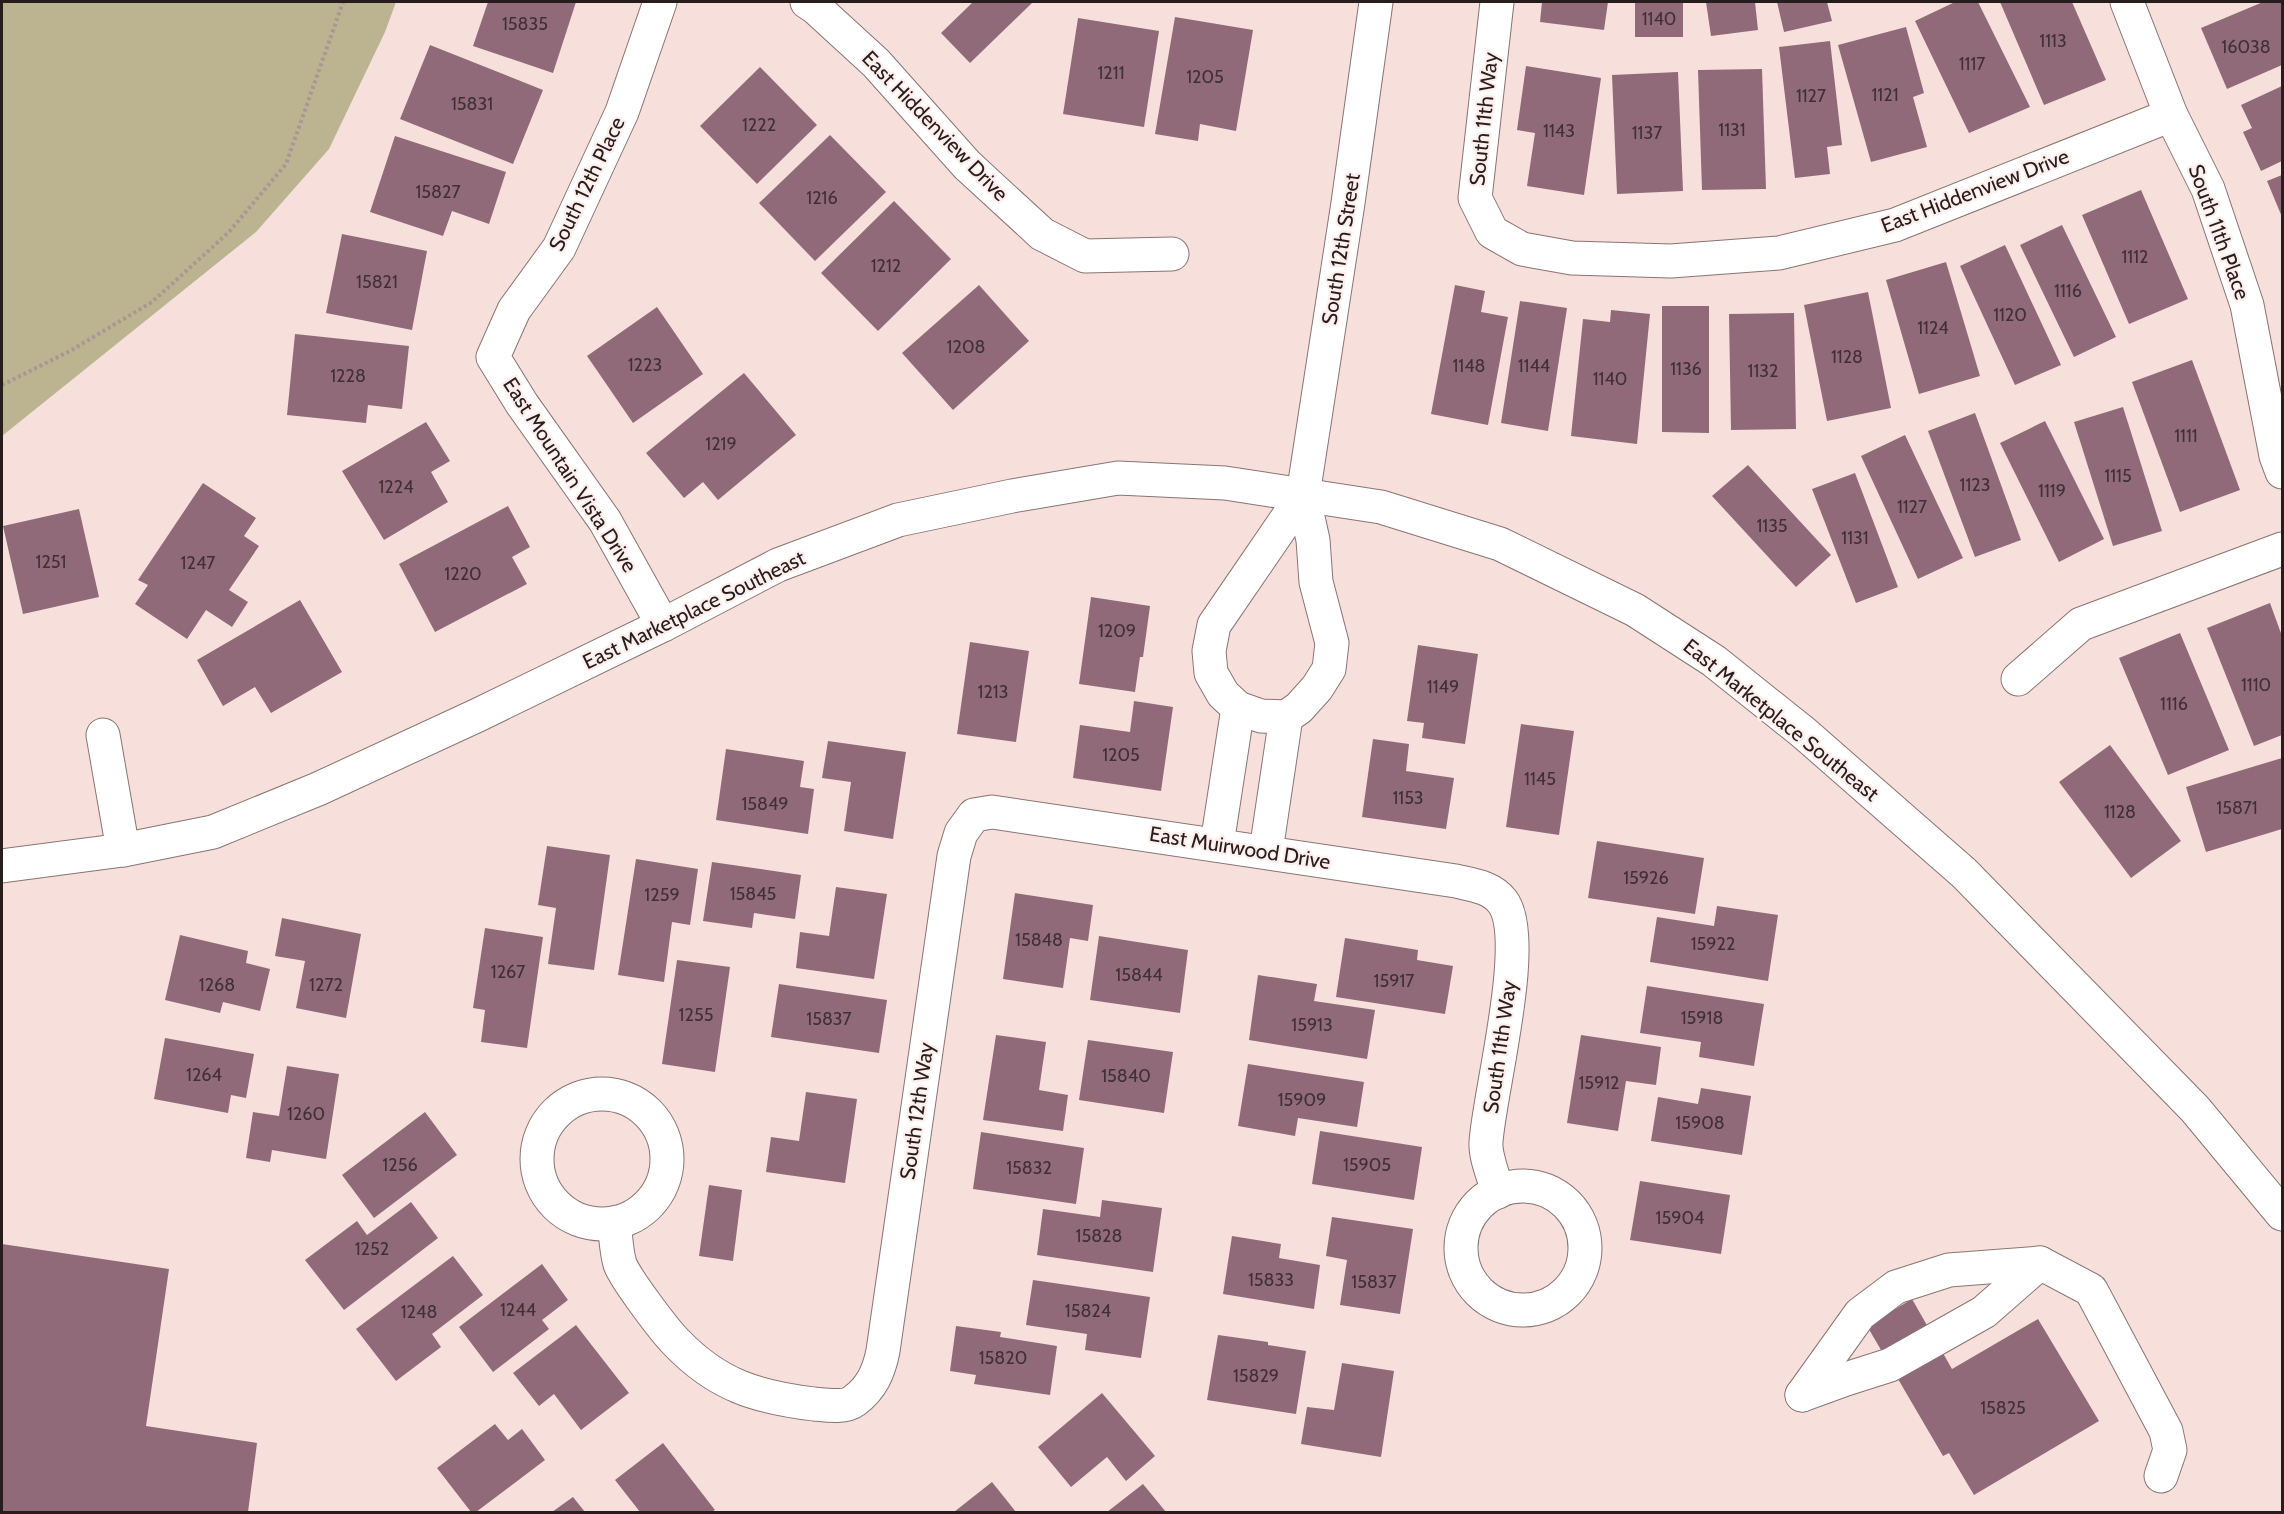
<svg xmlns="http://www.w3.org/2000/svg" width="2284" height="1514" font-family="Cabin,sans-serif">
	<style>
		.grass { fill: #bcb390 }
		.building { fill: #906a79 }
		.lines { fill: none; stroke-linecap: round; stroke-linejoin: round }
		.minor-casing { stroke: #897471; stroke-width: 35 }
		.path { stroke: #a99794; stroke-width: 4; stroke-dasharray: 3 3; stroke-linecap: butt }
		.minor { stroke: #fff; stroke-width: 33 }
		.labels { text-anchor: middle; stroke-width: 4.5; stroke-linejoin: round; paint-order: stroke }
		.number-label { font-size: 18px; fill: #403033 }
		.street-label { font-size: 21px; fill: #261d1c; stroke: #feefed }
	</style>
	<rect width="100%" height="100%" fill="#f7e0dc"/>
	<polygon class="grass" points="2,2 396,2 385,32 329,149 256,232 2,436"/>
	<g class="building">
		<polygon points="488,2 576,2 553,73 473,46"/>
		<polygon points="973,2 1033,2 970,63 941,33"/>
		<polygon points="1542,2 1608,2 1604,30 1540,22"/>
		<rect x="1635" y="2" width="48" height="35"/>
		<polygon points="1706,2 1755,2 1758,30 1711,36"/>
		<polygon points="1777,2 1827,2 1832,21 1784,32"/>
		<polygon points="1955,2 1978,2 2030,107 1969,133 1915,21"/>
		<polygon points="2000,2 2072,2 2106,80 2044,105"/>
		<polygon points="2263,2 2282,2 2282,65 2227,89 2201,28"/>
		<polygon points="1175,17 1253,30 1236,131 1200,124 1198,141 1155,134"/>
		<polygon points="1078,18 1159,31 1144,127 1063,114"/>
		<polygon points="1906,27 1924,93 1913,97 1927,147 1871,162 1838,45"/>
		<polygon points="1830,41 1842,145 1827,147 1830,174 1795,178 1779,47"/>
		<polygon points="430,45 543,90 513,164 400,119"/>
		<polygon points="1526,66 1601,78 1584,195 1527,186 1535,133 1517,130"/>
		<polygon points="760,67 817,125 757,184 700,126"/>
		<polygon points="1762,69 1766,189 1702,190 1698,70"/>
		<polygon points="1678,72 1683,191 1617,194 1612,75"/>
		<polygon points="2282,86 2282,161 2261,171 2243,132 2252,128 2241,105"/>
		<polygon points="830,135 886,192 815,261 759,203"/>
		<polygon points="395,136 506,172 489,224 452,211 443,236 370,212"/>
		<polygon points="2282,175 2282,217 2267,181"/>
		<polygon points="2141,190 2188,299 2129,324 2082,215"/>
		<polygon points="894,201 951,259 878,331 821,273"/>
		<polygon points="2062,225 2116,337 2074,357 2020,245"/>
		<polygon points="342,234 427,251 412,330 326,313"/>
		<polygon points="2005,245 2061,365 2015,385 1960,266"/>
		<polygon points="1946,262 1980,376 1919,394 1886,280"/>
		<polygon points="979,285 1029,341 953,410 902,353"/>
		<polygon points="1455,285 1485,291 1481,312 1508,317 1488,425 1431,414"/>
		<polygon points="1868,292 1891,408 1827,421 1804,305"/>
		<polygon points="1520,301 1567,308 1548,431 1501,423"/>
		<polygon points="1662,306 1709,306 1709,433 1662,432"/>
		<polygon points="657,307 703,374 633,423 587,356"/>
		<polygon points="1611,310 1650,314 1637,444 1571,436 1583,319 1610,322"/>
		<polygon points="1794,313 1796,429 1731,430 1729,314"/>
		<polygon points="295,334 409,346 402,409 368,405 366,423 287,415"/>
		<polygon points="2192,360 2240,490 2180,512 2132,382"/>
		<polygon points="744,373 796,435 718,500 703,482 684,498 646,453"/>
		<polygon points="2123,407 2162,531 2113,546 2074,422"/>
		<polygon points="1975,413 2021,540 1975,557 1928,431"/>
		<polygon points="2045,421 2104,539 2059,562 2000,443"/>
		<polygon points="426,422 450,461 431,472 448,502 384,540 342,471"/>
		<polygon points="1905,435 1963,558 1918,579 1861,456"/>
		<polygon points="1748,465 1831,555 1796,587 1712,496"/>
		<polygon points="1855,473 1898,587 1856,603 1812,489"/>
		<polygon points="203,483 256,518 244,536 259,546 229,590 248,602 232,627 206,610 187,639 135,604 148,585 138,580"/>
		<polygon points="508,506 530,547 512,557 527,584 435,632 399,564"/>
		<polygon points="79,509 99,597 23,614 3,526"/>
		<polygon points="1091,597 1150,606 1143,657 1140,657 1135,692 1079,684"/>
		<polygon points="300,600 342,672 271,713 255,687 223,706 197,660"/>
		<polygon points="2270,603 2282,636 2282,735 2254,746 2207,628"/>
		<polygon points="2180,633 2229,750 2168,775 2119,658"/>
		<polygon points="970,642 1029,651 1016,742 957,734"/>
		<polygon points="1418,645 1478,654 1465,744 1422,738 1424,723 1407,721"/>
		<polygon points="1134,701 1173,707 1161,791 1073,778 1080,725 1130,732"/>
		<polygon points="1521,724 1574,731 1559,835 1506,827"/>
		<polygon points="1373,739 1409,744 1406,771 1454,778 1446,829 1362,817"/>
		<polygon points="828,741 906,752 893,839 844,831 851,782 822,778"/>
		<polygon points="2110,745 2181,841 2131,878 2059,782"/>
		<polygon points="726,749 804,761 800,787 814,789 808,834 716,820"/>
		<polygon points="2282,758 2282,829 2206,852 2186,787"/>
		<polygon points="1597,841 1704,858 1695,914 1588,898"/>
		<polygon points="547,846 610,855 594,970 548,964 556,908 538,905"/>
		<polygon points="636,859 698,869 690,925 672,922 664,982 618,975"/>
		<polygon points="712,862 801,875 795,919 754,913 752,928 703,921"/>
		<polygon points="836,887 887,894 874,979 796,968 800,932 829,936"/>
		<polygon points="1015,893 1093,905 1088,941 1070,938 1063,988 1003,979"/>
		<polygon points="1717,906 1778,915 1768,981 1650,962 1657,917 1714,926"/>
		<polygon points="282,918 361,934 346,1018 296,1008 305,961 275,956"/>
		<polygon points="485,928 543,937 527,1048 481,1042 485,1010 473,1008"/>
		<polygon points="180,935 248,951 246,963 270,969 260,1011 223,1002 220,1013 165,1000"/>
		<polygon points="1099,936 1188,950 1180,1013 1090,1000"/>
		<polygon points="1345,938 1418,950 1417,960 1453,966 1445,1014 1336,997"/>
		<polygon points="677,960 730,967 715,1072 662,1064"/>
		<polygon points="1258,975 1317,984 1314,1001 1375,1010 1367,1059 1249,1040"/>
		<polygon points="779,984 887,1000 879,1053 771,1037"/>
		<polygon points="1647,986 1764,1004 1754,1066 1699,1057 1701,1042 1640,1033"/>
		<polygon points="996,1035 1046,1042 1039,1090 1068,1095 1063,1131 983,1120"/>
		<polygon points="1581,1035 1661,1047 1656,1085 1626,1081 1618,1131 1567,1123"/>
		<polygon points="165,1038 254,1054 246,1098 231,1095 228,1113 154,1099"/>
		<polygon points="1088,1040 1173,1052 1164,1113 1079,1100"/>
		<polygon points="1248,1064 1364,1082 1357,1127 1298,1118 1295,1136 1238,1126"/>
		<polygon points="287,1066 339,1074 326,1159 272,1150 270,1162 246,1158 253,1112 279,1116"/>
		<polygon points="1701,1088 1751,1096 1742,1155 1651,1141 1658,1097 1698,1104"/>
		<polygon points="806,1092 857,1099 845,1183 766,1172 771,1137 799,1141"/>
		<polygon points="425,1112 457,1155 374,1218 342,1175"/>
		<polygon points="1320,1131 1422,1147 1414,1200 1312,1184"/>
		<polygon points="981,1132 1084,1148 1076,1204 973,1189"/>
		<polygon points="1640,1181 1730,1195 1721,1254 1630,1240"/>
		<polygon points="709,1185 742,1190 733,1261 699,1256"/>
		<polygon points="1102,1200 1162,1208 1153,1272 1037,1255 1043,1209 1100,1217"/>
		<polygon points="411,1202 438,1238 344,1310 305,1260 357,1221 367,1235"/>
		<polygon points="1332,1217 1413,1229 1400,1314 1340,1305 1347,1260 1326,1256"/>
		<polygon points="1232,1236 1281,1244 1279,1258 1320,1265 1314,1309 1223,1294"/>
		<polygon points="2,1244 169,1269 146,1426 257,1443 248,1512 2,1512"/>
		<polygon points="453,1256 483,1295 432,1334 441,1347 396,1381 356,1329"/>
		<polygon points="542,1264 568,1300 542,1320 549,1329 493,1372 459,1327"/>
		<polygon points="1033,1280 1150,1297 1141,1358 1085,1350 1087,1334 1026,1325"/>
		<polygon points="1912,1299 1952,1369 2038,1319 2099,1421 1974,1495 1949,1453 1943,1456 1867,1326"/>
		<polygon points="576,1325 629,1393 581,1430 554,1394 539,1406 513,1373"/>
		<polygon points="956,1326 1001,1332 1000,1337 1057,1346 1050,1395 974,1384 976,1375 950,1371"/>
		<polygon points="1218,1335 1268,1342 1268,1345 1306,1351 1296,1414 1207,1400"/>
		<polygon points="1342,1363 1394,1371 1381,1457 1301,1444 1307,1407 1334,1410"/>
		<polygon points="1102,1393 1155,1456 1126,1481 1107,1457 1071,1487 1038,1447"/>
		<polygon points="495,1424 508,1440 522,1429 545,1460 476,1512 471,1512 437,1468"/>
		<polygon points="663,1443 715,1510 711,1512 640,1512 615,1480"/>
		<polygon points="992,1482 1016,1512 954,1512"/>
		<polygon points="1143,1484 1166,1512 1107,1512"/>
		<polygon points="573,1497 585,1512 552,1512"/>
	</g>
	<g class="lines">
		<g class="minor-casing">
			<g id="minor">
				<polyline points="660,2 622,112 559,248 514,310 493,357 522,404 605,521 663,625"/>
				<polyline points="807,2 816,8 876,63 967,165 1042,234 1085,256 1172,254"/>
				<polyline points="1497,2 1475,198 1492,232 1522,249 1572,258 1671,261 1779,253 1895,225 2171,115"/>
				<polyline points="2127,2 2171,115 2208,189 2247,305 2276,456 2282,472"/>
				<polyline points="1303,495 1214,625 1209,651 1211,673 1223,694 1238,708 1261,716 1286,717 1299,708 1317,688 1329,669 1332,643 1316,582 1313,540 1303,495 1348,203 1376,2"/>
				<polyline points="2018,679 2081,624 2282,549"/>
				<polyline points="103,735 123,850"/>
				<polyline points="1217,844 1238,708"/>
				<polyline points="1266,851 1286,717"/>
				<polyline points="2,866 123,850 213,832 318,789 478,715 663,625 778,565 898,520 1012,496 1118,478 1225,483 1381,507 1500,544 1635,610 1714,661 1804,733 1964,873 2195,1109 2282,1214"/>
				<circle cx="602" cy="1159" r="65"/>
				<circle cx="1523" cy="1248" r="62"/>
				<path d="M614 1223C616 1236 616 1251 620 1264 625 1278 664 1330 676 1342 717 1385 756 1397 814 1404 825 1405 845 1408 854 1401 872 1388 879 1371 883 1351L954 856 961 833 974 815 992 812 1456 881C1473 885 1491 887 1502 901 1531 937 1489 1093 1486 1142 1485 1157 1494 1177 1498 1192"/>
				<polyline points="1802,1395 1860,1314 1896,1287 1949,1270 2040,1263 2091,1290 2166,1431 2170,1450 2161,1476"/>
				<polyline points="1802,1395 1846,1379 1890,1365 1984,1312 2040,1263"/>
			</g>
		</g>
		<polyline class="path" points="2,385 70,351 152,302 229,232 286,164 343,2"/>
		<use href="#minor" class="minor"/>
	</g>
	<g class="labels">
		<g class="number-label">
			<text x="1659" y="25">1140</text>
			<text x="525" y="30">15835</text>
			<text x="2053" y="47">1113</text>
			<text x="2246" y="53">16038</text>
			<text x="1972" y="70">1117</text>
			<text x="1111" y="79">1211</text>
			<text x="1205" y="83">1205</text>
			<text x="1885" y="101">1121</text>
			<text x="1811" y="102">1127</text>
			<text x="472" y="110">15831</text>
			<text x="759" y="131">1222</text>
			<text x="1732" y="136">1131</text>
			<text x="1559" y="137">1143</text>
			<text x="1647" y="139">1137</text>
			<text x="438" y="198">15827</text>
			<text x="822" y="204">1216</text>
			<text x="2135" y="263">1112</text>
			<text x="886" y="272">1212</text>
			<text x="377" y="288">15821</text>
			<text x="2068" y="297">1116</text>
			<text x="2010" y="321">1120</text>
			<text x="1933" y="334">1124</text>
			<text x="966" y="353">1208</text>
			<text x="1847" y="363">1128</text>
			<text x="645" y="371">1223</text>
			<text x="1469" y="372">1148</text>
			<text x="1534" y="372">1144</text>
			<text x="1686" y="375">1136</text>
			<text x="1763" y="377">1132</text>
			<text x="348" y="382">1228</text>
			<text x="1610" y="385">1140</text>
			<text x="2186" y="442">1111</text>
			<text x="721" y="450">1219</text>
			<text x="2118" y="482">1115</text>
			<text x="1975" y="491">1123</text>
			<text x="396" y="493">1224</text>
			<text x="2052" y="497">1119</text>
			<text x="1912" y="513">1127</text>
			<text x="1772" y="532">1135</text>
			<text x="1855" y="544">1131</text>
			<text x="51" y="568">1251</text>
			<text x="198" y="569">1247</text>
			<text x="463" y="580">1220</text>
			<text x="1117" y="637">1209</text>
			<text x="2256" y="691">1110</text>
			<text x="1443" y="693">1149</text>
			<text x="993" y="698">1213</text>
			<text x="2174" y="710">1116</text>
			<text x="1121" y="761">1205</text>
			<text x="1540" y="785">1145</text>
			<text x="1408" y="804">1153</text>
			<text x="765" y="810">15849</text>
			<text x="2237" y="814">15871</text>
			<text x="2120" y="818">1128</text>
			<text x="1646" y="884">15926</text>
			<text x="753" y="900">15845</text>
			<text x="662" y="901">1259</text>
			<text x="1039" y="946">15848</text>
			<text x="1713" y="950">15922</text>
			<text x="508" y="978">1267</text>
			<text x="1139" y="981">15844</text>
			<text x="1394" y="987">15917</text>
			<text x="217" y="991">1268</text>
			<text x="326" y="991">1272</text>
			<text x="696" y="1021">1255</text>
			<text x="1702" y="1024">15918</text>
			<text x="829" y="1025">15837</text>
			<text x="1312" y="1031">15913</text>
			<text x="204" y="1081">1264</text>
			<text x="1126" y="1082">15840</text>
			<text x="1599" y="1089">15912</text>
			<text x="1302" y="1106">15909</text>
			<text x="306" y="1120">1260</text>
			<text x="1700" y="1129">15908</text>
			<text x="400" y="1171">1256</text>
			<text x="1367" y="1171">15905</text>
			<text x="1029" y="1174">15832</text>
			<text x="1680" y="1224">15904</text>
			<text x="1099" y="1242">15828</text>
			<text x="372" y="1255">1252</text>
			<text x="1271" y="1286">15833</text>
			<text x="1374" y="1288">15837</text>
			<text x="518" y="1316">1244</text>
			<text x="1088" y="1317">15824</text>
			<text x="419" y="1318">1248</text>
			<text x="1003" y="1364">15820</text>
			<text x="1256" y="1382">15829</text>
			<text x="2003" y="1414">15825</text>
		</g>
		<g class="street-label">
			<text transform="translate(1484 119) rotate(-84)" y="7">South 11th Way</text>
			<text transform="translate(935 126) rotate(46)" y="7">East Hiddenview Drive</text>
			<text transform="translate(587 184) rotate(-64)" y="7">South 12th Place</text>
			<text transform="translate(1975 191) rotate(-21)" y="7">East Hiddenview Drive</text>
			<text transform="translate(2219 232) rotate(70)" y="7">South 11th Place</text>
			<text transform="translate(1341 249) rotate(-81)" y="7">South 12th Street</text>
			<text transform="translate(570 475) rotate(57)" y="7">East Mountain Vista Drive</text>
			<text transform="translate(694 610) rotate(-26)" y="7">East Marketplace Southeast</text>
			<text transform="translate(1781 720) rotate(39)" y="7">East Marketplace Southeast</text>
			<text transform="translate(1240 848) rotate(9)" y="7">East Muirwood Drive</text>
			<text transform="translate(1500 1047) rotate(-82)" y="7">South 11th Way</text>
			<text transform="translate(917 1111) rotate(-82)" y="7">South 12th Way</text>
		</g>
	</g>
	<rect width="2284" height="1514" fill="none" stroke="#261d1c" stroke-width="6"/>
</svg>
